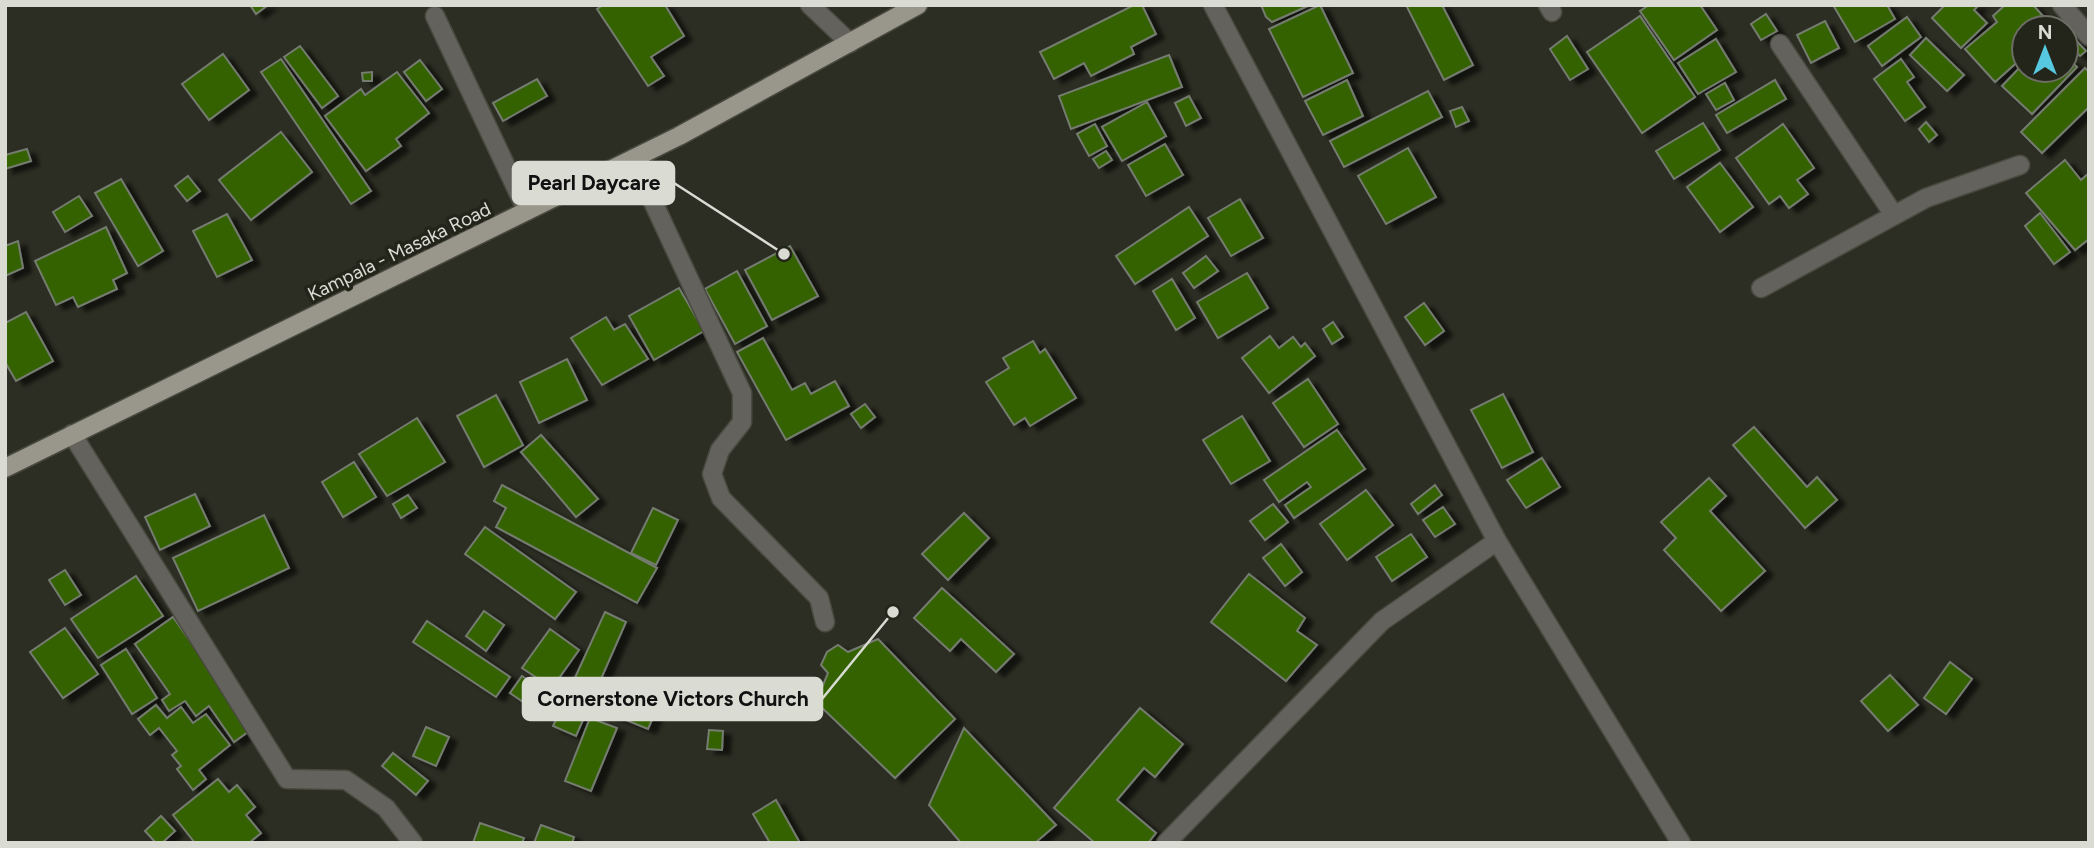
<svg xmlns="http://www.w3.org/2000/svg" width="2094" height="848" font-family="Figtree,sans-serif">
	<style>
		.building { fill: #356201; stroke: #747b70; stroke-width: 2; filter: url(#shadow) }
		.lines { fill: none; stroke-linecap: round; stroke-linejoin: round }
		.minor-casing { stroke: #494a3f; stroke-width: 21 }
		.major-casing { stroke: #494a3f; stroke-width: 21 }
		.minor { stroke: #64625d; stroke-width: 18 }
		.major { stroke: #99968b; stroke-width: 18 }
		.labels { text-anchor: middle; stroke-width: 7; stroke-linejoin: round; paint-order: stroke }
		.street-label { font-size: 19px; fill: #dadcd4; stroke: #23251a }
		.leader { fill: none; stroke: #dadcd4; stroke-width: 2.5 }
		.callout-dot { fill: #dadcd4; stroke: #23251a; stroke-width: 2.5 }
		.callout { fill: #dadcd4; stroke: #dadcd4; stroke-width: 2.5 }
		.callout-label { font-size: 21px; text-anchor: middle; font-weight: bold; fill: #111 }
	</style>
	<defs>
		<filter id="shadow"><feDropShadow dx="8" dy="4.5" stdDeviation="2" flood-color="#0009"/></filter>
	</defs>
	<rect width="100%" height="100%" fill="#2d2e23"/>
	<g class="building">
		<polygon points="250,5 268,5 256,14"/>
		<polygon points="603,5 665,5 684,36 651,57 664,76 648,86 597,9"/>
		<polygon points="1134,5 1142,5 1156,34 1131,47 1134,54 1091,76 1084,63 1054,79 1040,52"/>
		<polygon points="1261,5 1310,5 1272,22 1266,17"/>
		<polygon points="1320,5 1353,73 1303,97 1269,29"/>
		<polygon points="1406,5 1442,5 1473,65 1444,80"/>
		<polygon points="1649,5 1700,5 1717,30 1674,60 1640,11"/>
		<polygon points="1833,5 1887,5 1895,19 1855,42"/>
		<polygon points="1945,5 1979,5 1974,10 1987,23 1961,48 1932,18"/>
		<polygon points="2005,5 2033,5 2054,28 2024,28 2024,56 1995,82 1965,49 1997,22 1993,16"/>
		<polygon points="1766,14 1777,31 1761,40 1751,24"/>
		<polygon points="1640,16 1695,97 1642,133 1587,52"/>
		<polygon points="1907,17 1921,37 1882,66 1868,46"/>
		<polygon points="1825,21 1839,48 1811,63 1797,35"/>
		<polygon points="2066,30 2086,51 2080,56 2066,42"/>
		<polygon points="1567,36 1588,69 1570,80 1550,49"/>
		<polygon points="1926,38 1964,75 1947,91 1910,55"/>
		<polygon points="1716,39 1736,72 1698,94 1678,63"/>
		<polygon points="300,46 338,96 322,108 284,57"/>
		<polygon points="223,54 249,90 209,120 182,84"/>
		<polygon points="1169,55 1182,87 1071,129 1059,96"/>
		<polygon points="2066,57 2077,67 2032,114 2002,86 2024,63 2024,70 2066,70"/>
		<polygon points="281,59 371,191 351,204 261,72"/>
		<polygon points="1901,59 1914,77 1907,82 1925,107 1905,121 1874,79"/>
		<polygon points="420,60 442,89 426,101 404,72"/>
		<polygon points="2085,68 2089,72 2089,107 2042,153 2021,132"/>
		<polygon points="372,72 372,81 363,81 362,73"/>
		<polygon points="397,72 429,113 396,139 401,146 366,171 325,116 361,89 365,95"/>
		<polygon points="537,79 547,96 503,121 493,103"/>
		<polygon points="1347,80 1363,116 1323,135 1305,101"/>
		<polygon points="1775,80 1786,99 1727,133 1716,115"/>
		<polygon points="1725,83 1734,100 1716,110 1706,94"/>
		<polygon points="1428,91 1442,117 1344,167 1330,141"/>
		<polygon points="1189,96 1201,118 1186,126 1175,103"/>
		<polygon points="1147,102 1166,136 1122,161 1102,127"/>
		<polygon points="1462,107 1469,121 1456,127 1450,111"/>
		<polygon points="1926,122 1937,135 1929,142 1919,129"/>
		<polygon points="1703,123 1720,150 1674,179 1656,151"/>
		<polygon points="1095,124 1107,146 1089,156 1077,134"/>
		<polygon points="1783,124 1814,168 1797,180 1808,194 1789,208 1780,196 1769,204 1736,158"/>
		<polygon points="281,132 312,172 251,220 219,180"/>
		<polygon points="1165,144 1183,175 1146,196 1128,165"/>
		<polygon points="1408,148 1436,197 1386,224 1358,176"/>
		<polygon points="27,149 31,161 5,169 5,155"/>
		<polygon points="1106,151 1112,160 1099,168 1093,159"/>
		<polygon points="2065,160 2081,180 2089,173 2089,239 2075,250 2026,193"/>
		<polygon points="1720,163 1753,207 1720,232 1687,187"/>
		<polygon points="188,176 200,191 187,201 175,186"/>
		<polygon points="121,179 163,251 138,266 95,193"/>
		<polygon points="79,196 92,216 65,232 53,212"/>
		<polygon points="1240,199 1263,238 1231,256 1208,218"/>
		<polygon points="1189,207 1208,236 1135,284 1116,256"/>
		<polygon points="2040,213 2070,252 2054,264 2025,226"/>
		<polygon points="227,214 252,260 217,277 193,231"/>
		<polygon points="106,227 127,273 113,280 117,289 78,307 73,297 56,305 35,261"/>
		<polygon points="18,241 23,268 5,276 5,246"/>
		<polygon points="790,246 818,296 772,320 745,270"/>
		<polygon points="1206,256 1218,271 1194,288 1183,273"/>
		<polygon points="737,271 767,326 735,344 705,289"/>
		<polygon points="1247,273 1268,308 1218,338 1197,302"/>
		<polygon points="1172,279 1195,318 1176,330 1153,291"/>
		<polygon points="679,288 704,331 654,360 629,316"/>
		<polygon points="1424,303 1444,331 1425,345 1405,317"/>
		<polygon points="26,312 53,361 16,381 5,362 5,323"/>
		<polygon points="606,317 614,330 625,324 648,359 602,385 571,338"/>
		<polygon points="1333,322 1343,337 1332,344 1323,329"/>
		<polygon points="1270,336 1279,348 1293,337 1301,347 1305,343 1315,356 1269,393 1242,358"/>
		<polygon points="763,338 792,390 805,383 811,394 835,381 849,406 786,440 737,352"/>
		<polygon points="1033,341 1040,353 1045,349 1076,398 1030,426 1025,418 1014,425 986,382 1009,368 1003,358"/>
		<polygon points="567,359 587,400 539,423 520,382"/>
		<polygon points="1308,379 1338,424 1304,447 1273,403"/>
		<polygon points="1503,394 1533,452 1502,468 1471,410"/>
		<polygon points="496,395 523,445 484,467 457,416"/>
		<polygon points="865,404 875,417 861,428 851,414"/>
		<polygon points="1242,416 1270,461 1231,484 1203,440"/>
		<polygon points="417,418 445,462 387,496 359,454"/>
		<polygon points="1754,427 1807,487 1817,477 1837,500 1805,528 1733,445"/>
		<polygon points="1337,430 1365,469 1294,518 1285,505 1311,487 1307,482 1279,502 1264,480"/>
		<polygon points="541,435 598,499 576,517 521,452"/>
		<polygon points="1542,458 1560,487 1526,508 1507,480"/>
		<polygon points="354,462 376,497 343,517 322,482"/>
		<polygon points="1709,478 1726,496 1710,511 1765,571 1721,611 1664,550 1676,538 1661,522"/>
		<polygon points="502,485 657,568 637,603 496,527 506,508 494,501"/>
		<polygon points="1435,485 1442,495 1418,514 1411,504"/>
		<polygon points="1366,490 1393,525 1347,560 1320,524"/>
		<polygon points="195,494 210,526 160,550 145,517"/>
		<polygon points="408,495 417,508 401,518 393,504"/>
		<polygon points="1273,504 1288,522 1265,540 1250,521"/>
		<polygon points="1443,507 1455,524 1435,537 1423,520"/>
		<polygon points="653,508 678,520 656,565 631,553"/>
		<polygon points="964,513 989,538 948,580 922,554"/>
		<polygon points="264,515 289,568 198,611 173,558"/>
		<polygon points="485,527 576,592 555,619 465,554"/>
		<polygon points="1411,534 1427,557 1392,581 1376,557"/>
		<polygon points="1281,544 1302,572 1285,586 1263,558"/>
		<polygon points="65,570 81,595 65,605 49,580"/>
		<polygon points="1249,574 1305,618 1297,631 1317,645 1286,681 1211,622"/>
		<polygon points="136,576 163,616 98,658 71,619"/>
		<polygon points="942,588 1014,654 996,672 961,639 950,651 914,618"/>
		<polygon points="484,611 504,625 486,651 466,636"/>
		<polygon points="605,612 626,622 576,736 553,726"/>
		<polygon points="173,617 252,729 234,742 209,706 196,716 185,701 169,711 162,700 170,694 135,644"/>
		<polygon points="427,621 510,677 496,697 413,642"/>
		<polygon points="65,628 98,674 63,698 30,652"/>
		<polygon points="550,629 579,650 552,688 522,668"/>
		<polygon points="878,639 955,719 895,778 816,702 828,673 821,665 827,652 838,645 848,652"/>
		<polygon points="126,649 157,698 132,714 101,665"/>
		<polygon points="1950,662 1972,679 1946,714 1924,698"/>
		<polygon points="1890,675 1918,705 1888,731 1861,701"/>
		<polygon points="522,676 544,691 532,708 510,693"/>
		<polygon points="611,687 658,706 648,729 601,710"/>
		<polygon points="156,705 167,718 181,707 193,723 206,714 230,745 199,770 206,779 193,790 177,769 181,766 172,755 177,751 159,728 150,735 138,719"/>
		<polygon points="1140,708 1183,744 1155,777 1144,768 1117,800 1156,833 1148,843 1095,843 1054,808"/>
		<polygon points="590,718 617,728 591,791 565,781"/>
		<polygon points="426,727 449,737 436,766 413,756"/>
		<polygon points="964,728 1056,825 1035,843 961,843 929,805"/>
		<polygon points="709,730 723,731 722,750 707,749"/>
		<polygon points="393,753 428,781 416,795 382,766"/>
		<polygon points="218,779 229,792 237,785 255,807 246,815 261,833 249,843 195,843 173,815"/>
		<polygon points="776,800 800,843 770,843 753,814"/>
		<polygon points="161,816 175,831 162,843 156,843 145,831"/>
		<polygon points="480,823 524,838 522,843 473,843"/>
		<polygon points="541,825 574,837 572,843 534,843"/>
	</g>
	<g class="lines">
		<g class="minor-casing">
			<g id="minor">
				<polyline points="810,5 850,43"/>
				<polyline points="1213,5 1497,541 1681,843"/>
				<polyline points="1548,5 1552,12"/>
				<polyline points="2062,5 2089,36"/>
				<polyline points="435,16 527,211"/>
				<polyline points="1780,44 1894,215"/>
				<polyline points="633,159 742,393 742,422 720,450 712,474 721,498 819,598 825,622"/>
				<polyline points="1761,288 1926,198 2020,165"/>
				<polyline points="72,434 287,779 346,780 386,808 413,843"/>
				<polyline points="1166,843 1382,621 1497,541"/>
			</g>
		</g>
		<g class="major-casing">
			<polyline id="major" points="5,468 679,136 918,5"/>
		</g>
		<use href="#minor" class="minor"/>
		<use href="#major" class="major"/>
	</g>
	<g class="labels">
		<g class="street-label">
			<text transform="translate(399 251) rotate(-26)" y="7">Kampala - Masaka Road</text>
		</g>
	</g>
	<path class="leader" d="M784 254L674 183M893 612L822 699"/>
	<g class="callout-dot">
		<circle cx="784" cy="254" r="7"/>
		<circle cx="893" cy="612" r="7"/>
	</g>
	<g class="callout">
		<rect x="513" y="162" width="161" height="42" rx="7"/>
		<rect x="523" y="678" width="299" height="42" rx="7"/>
	</g>
	<g class="callout-label">
		<text x="594" y="190">Pearl Daycare</text>
		<text x="673" y="706">Cornerstone Victors Church</text>
	</g>
	<rect width="2094" height="848" fill="none" stroke="#dadcd4" stroke-width="14"/>
	<g transform="translate(2045 49)"><circle r="33" fill="#23251a" stroke="#6c6e64" stroke-width="2"/>
	<path d="M0-5L12 26L0 18L-12 26Z" fill="#56c9e1"/>
	<text y="-10" font-size="19" font-weight="bold" text-anchor="middle" fill="#dadcd4">N</text>
	</g>
</svg>
